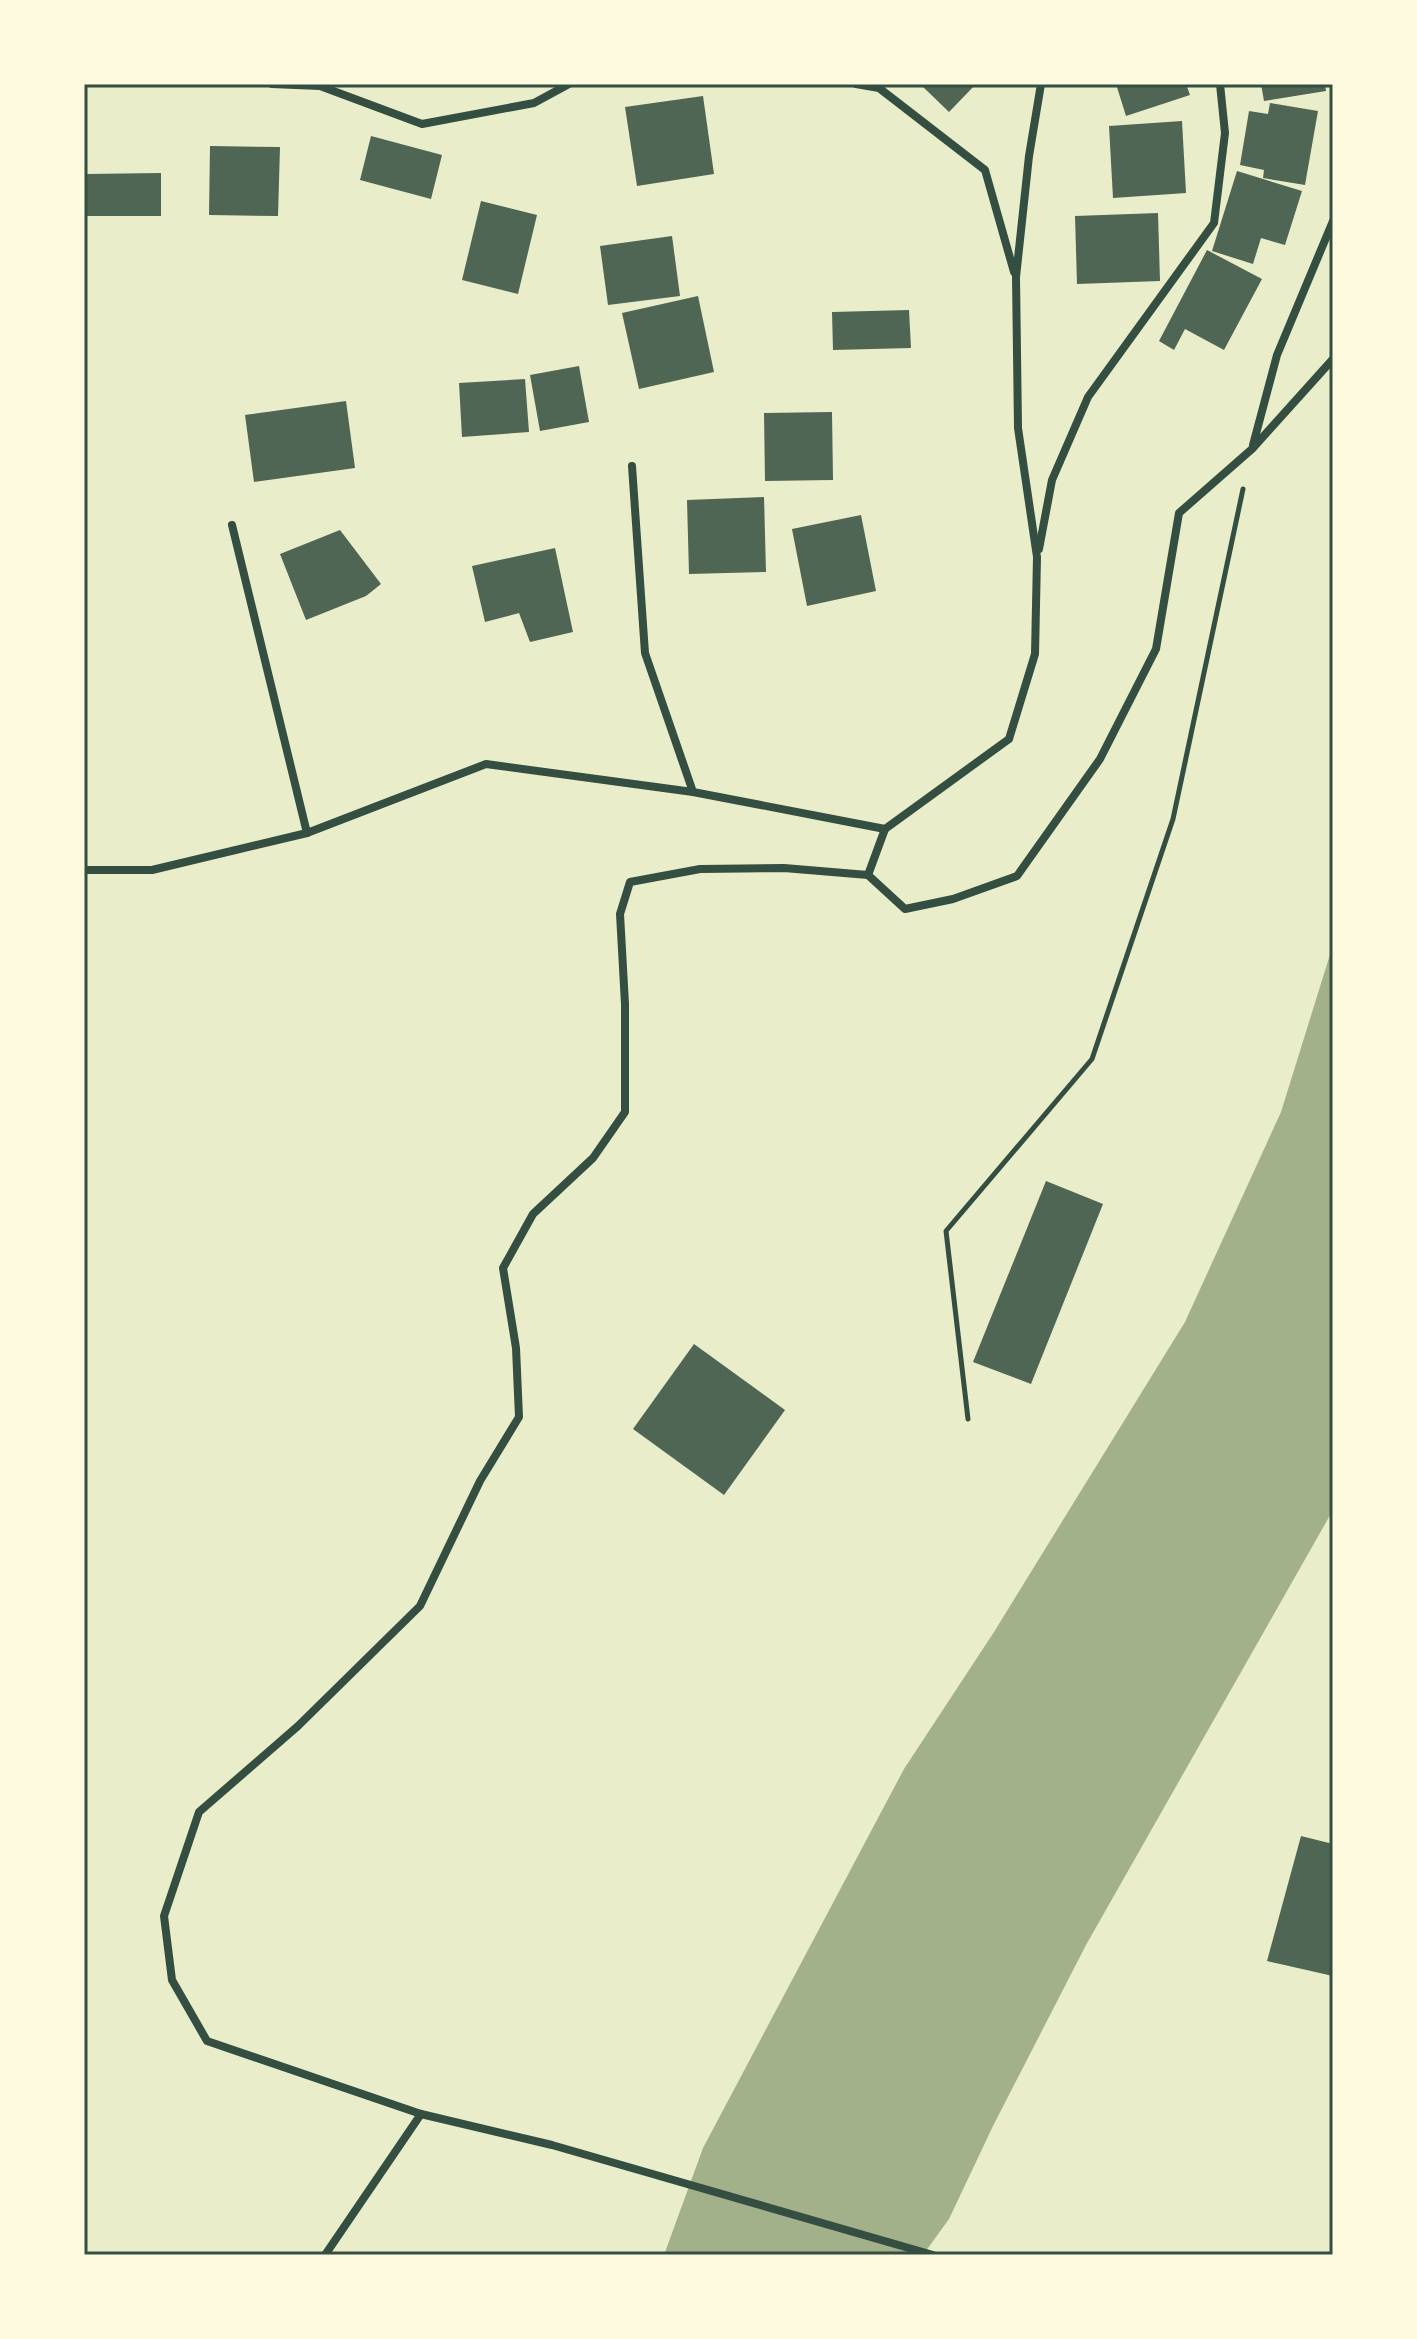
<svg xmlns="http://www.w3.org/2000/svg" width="1417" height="2339" font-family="'Open Sans',sans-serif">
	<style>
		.water { fill: #a3b18a }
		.building { fill: #4f6655 }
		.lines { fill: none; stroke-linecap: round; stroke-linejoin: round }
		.path { stroke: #344e41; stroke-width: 5 }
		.minor { stroke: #344e41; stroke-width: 8 }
		.neatline { fill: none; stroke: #344e41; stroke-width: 3 }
	</style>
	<rect width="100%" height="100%" fill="#e9edc9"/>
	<polygon class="water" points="1333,945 1333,1510 1086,1945 993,2126 949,2219 923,2255 664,2255 703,2148 904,1769 994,1632 1185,1322 1281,1112"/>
	<g class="building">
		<polygon points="920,84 976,84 949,112"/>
		<polygon points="1116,84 1186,84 1190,95 1126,116"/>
		<polygon points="1261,84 1325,84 1326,91 1264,101"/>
		<polygon points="703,96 714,174 637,186 625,107"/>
		<polygon points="1270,103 1318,111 1305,185 1263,178 1264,170 1240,165 1249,111 1268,114"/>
		<polygon points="1182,121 1186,193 1113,198 1109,126"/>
		<polygon points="371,136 442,155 431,199 360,180"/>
		<polygon points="210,146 280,147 278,216 209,215"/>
		<polygon points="1237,171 1302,191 1285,245 1261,238 1253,264 1212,251"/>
		<polygon points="161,173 161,216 87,216 87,174"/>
		<polygon points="481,201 537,215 518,294 462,280"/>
		<polygon points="1158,213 1160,281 1077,284 1075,216"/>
		<polygon points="672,236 680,296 608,305 600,246"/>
		<polygon points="1207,250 1262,279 1224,350 1185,329 1174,350 1159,341"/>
		<polygon points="698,296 714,372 639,389 622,313"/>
		<polygon points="909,310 911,348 833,350 832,312"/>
		<polygon points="579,366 589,422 540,431 530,375"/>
		<polygon points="525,379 529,432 462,437 459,383"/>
		<polygon points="346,401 355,468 254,482 245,415"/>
		<polygon points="832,412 833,480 765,481 764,413"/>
		<polygon points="764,497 766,572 689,574 687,500"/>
		<polygon points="861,515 876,591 807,606 792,529"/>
		<polygon points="340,530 381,584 366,596 306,620 280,554"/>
		<polygon points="555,548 573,632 530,642 519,613 485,622 472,566"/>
		<polygon points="1046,1181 1103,1204 1031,1384 973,1362"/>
		<polygon points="694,1344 785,1410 724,1495 633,1429"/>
		<polygon points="1301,1836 1333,1844 1333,1976 1267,1961"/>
	</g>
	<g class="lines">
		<polyline class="path" points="968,1419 946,1231 1092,1059 1173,819 1243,489"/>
		<g class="minor">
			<polyline points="272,84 320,86 422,124 534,103 569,84"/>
			<polyline points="856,84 879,88 985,170 1014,272"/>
			<polyline points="1253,445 1277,355 1333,221"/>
			<polyline points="632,466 645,653 693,792 885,829"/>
			<polyline points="232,525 307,833 486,764 693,792"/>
			<polyline points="1039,549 1052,480 1088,397 1214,223 1225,133 1220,84"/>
			<polyline points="84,870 152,870 307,833"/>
			<polyline points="868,875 885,829 1009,739 1035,654 1037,557 1018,428 1016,277 1029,156 1041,84"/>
			<polyline points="325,2255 421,2114"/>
			<polyline points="933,2255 552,2145 421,2114 207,2041 172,1980 164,1916 199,1812 298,1726 420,1606 480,1481 519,1417 516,1348 503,1268 533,1214 593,1158 625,1112 625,1004 620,914 630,882 700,869 784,868 868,875 905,909 953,899 1017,876 1100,759 1156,649 1179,513 1252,449 1333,359"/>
		</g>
	</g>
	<rect width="1417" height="2339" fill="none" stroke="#fefae0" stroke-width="172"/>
	<rect x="86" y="86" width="1245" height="2167" class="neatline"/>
</svg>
